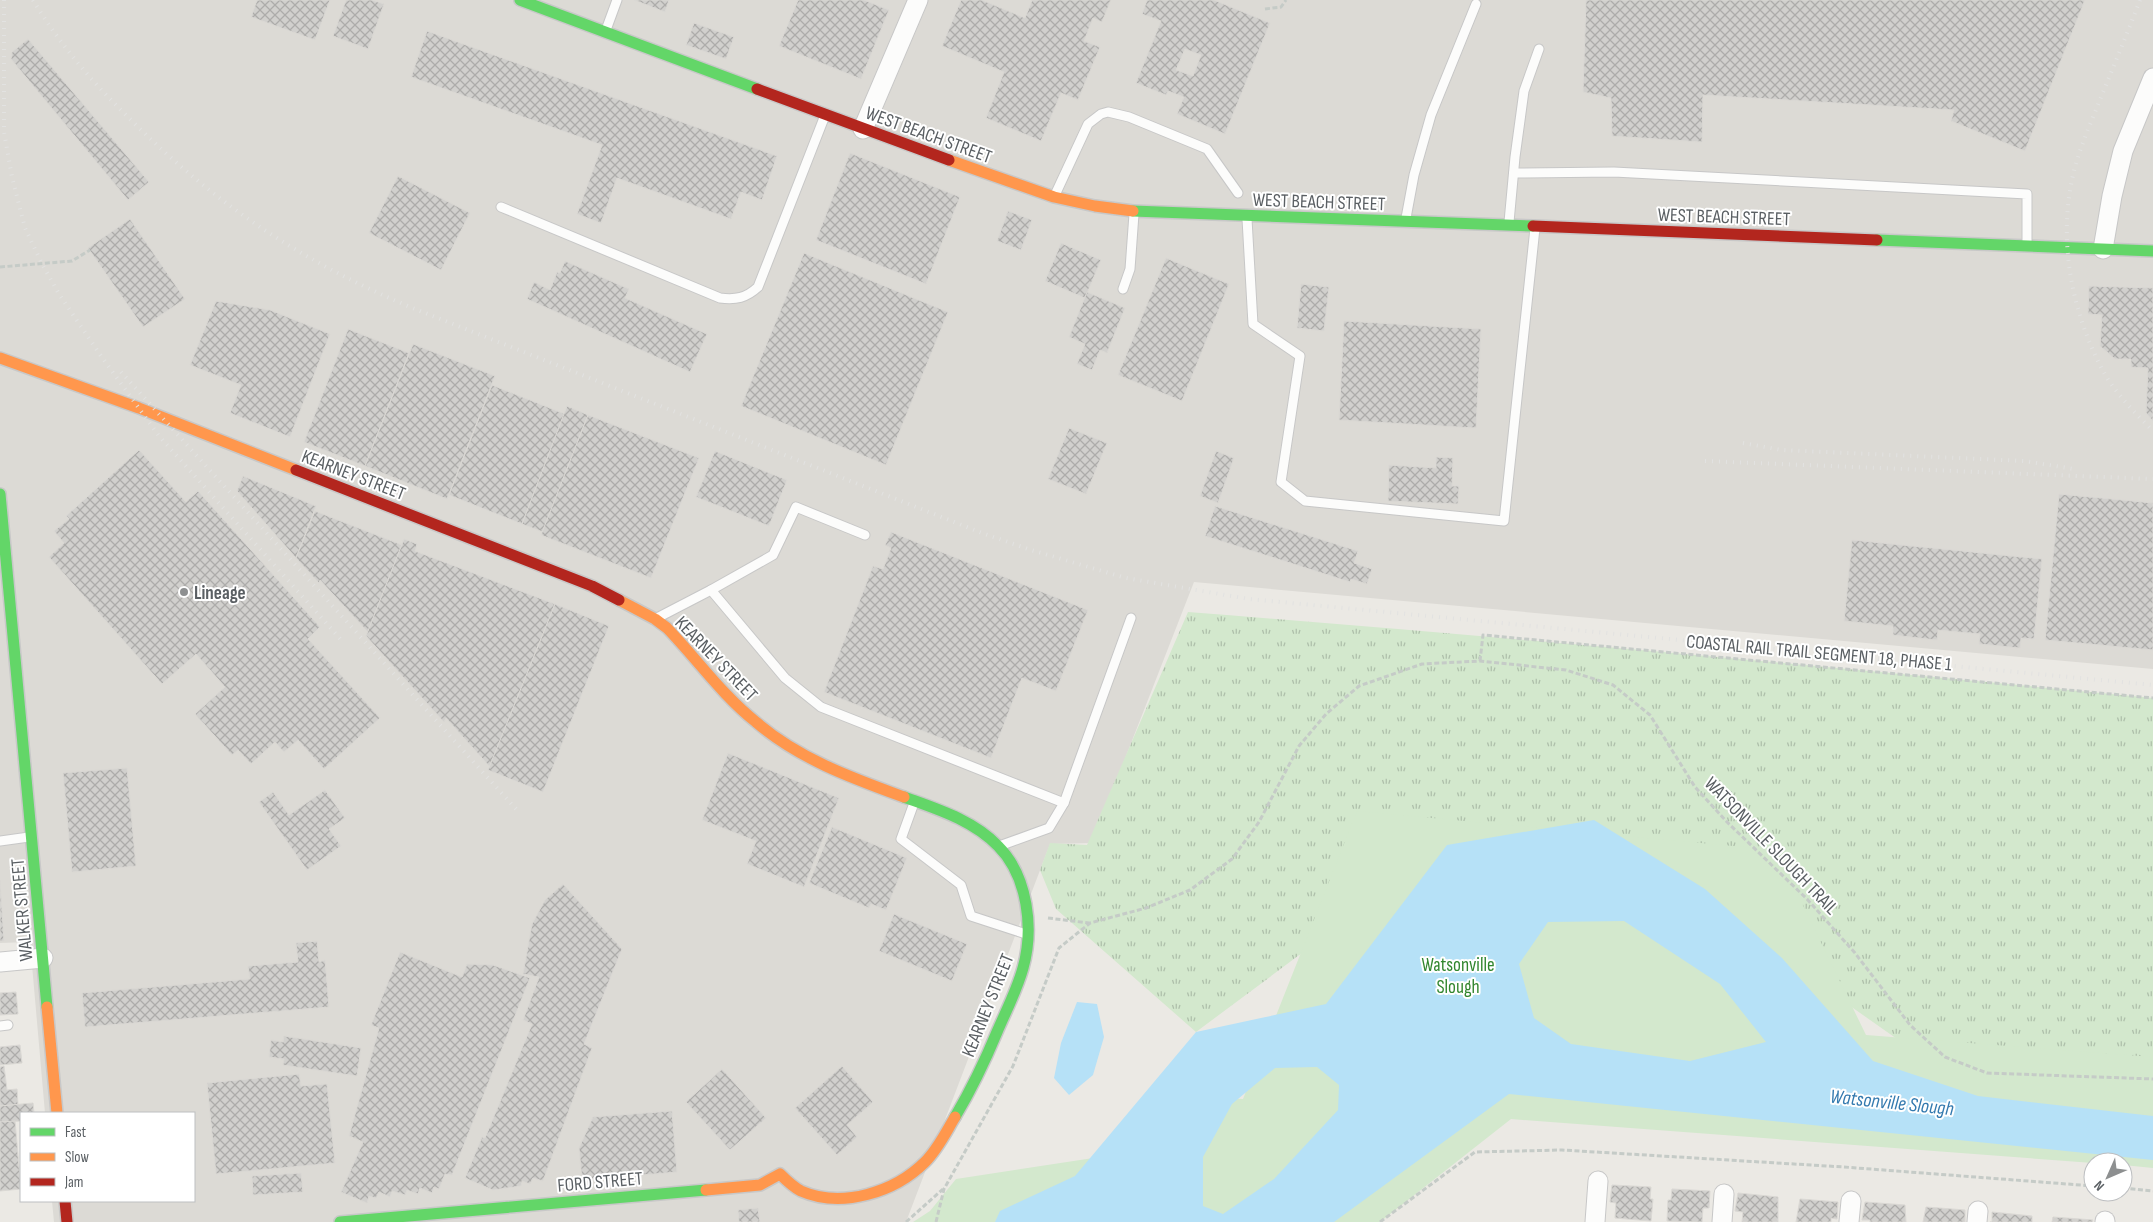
<svg xmlns="http://www.w3.org/2000/svg" width="2153" height="1222" font-family="'Sofia Sans Condensed',sans-serif">
	<style>
		.industrial { fill: #dcdad5 }
		.grass { fill: url(#grass-tufts) }
		.green { fill: #d3e8cd }
		.water { fill: #b6e1f7; fill-rule: evenodd }
		.building { fill: url(#building-cross-hatch); stroke: #dad8d4; fill-rule: evenodd }
		.lines { fill: none; stroke-linecap: round; stroke-linejoin: round }
		.lane-casing { stroke: #c7c7c7; stroke-width: 11 }
		.street-casing { stroke: #c7c7c7; stroke-width: 21 }
		.fast-casing { stroke: #c8c8c8; stroke-width: 14 }
		.slow-casing { stroke: #c8c8c8; stroke-width: 14 }
		.jam-casing { stroke: #c8c8c8; stroke-width: 14 }
		.path { stroke: #c5cbc7; stroke-width: 3; stroke-dasharray: 5 2.5; stroke-linecap: butt }
		.lane { stroke: #fcfcfb; stroke-width: 9 }
		.street { stroke: #fcfcfb; stroke-width: 19 }
		.fast { stroke: #63d668; stroke-width: 11 }
		.slow { stroke: #ff974d; stroke-width: 11 }
		.jam { stroke: #b3261e; stroke-width: 11 }
		.rail { stroke: #e2e2e1; stroke-width: 4; stroke-dasharray: 1 6; stroke-linecap: butt }
		.poi-dot { fill: #8d8f90; stroke: #fff; stroke-width: 2 }
		.labels { text-anchor: middle; stroke-width: 4; stroke-linejoin: round; paint-order: stroke }
		.street-label { font-size: 19px; fill: #5a5f63; stroke: #fff }
		.poi-label { font-size: 19px; font-weight: bold; fill: #5a5f63; stroke: #fff; text-anchor: start }
		.park-label { font-size: 19px; fill: #31862e; stroke: #fff }
		.water-label { font-size: 20px; font-style: italic; fill: #347aaf; stroke: #fff }
	</style>
	<defs>
		<pattern id="grass-tufts" width="24" height="20" patternUnits="userSpaceOnUse" patternTransform="scale(1.25)"><rect width="24" height="20" fill="#d3e8cd"/><path d="M3 7l-1-3M5 7V3M7 7l1-3M15 17l-1-3M17 17v-4M19 17l1-3" fill="none" stroke="#aebfaa"/></pattern>
		<pattern id="building-cross-hatch" width="8" height="8" patternUnits="userSpaceOnUse" patternTransform="scale(1.25)"><rect width="8" height="8" fill="#d1d0cd"/><path d="M0 0l8 8M0 8l8-8" fill="none" stroke="#adacaa"/></pattern>
	</defs>
	<rect width="100%" height="100%" fill="#ebe9e4"/>
	<polygon class="industrial" points="0,0 2153,0 2153,669 1194,582 1092,843 1050,844 906,1222 54,1222 52,1201 194,1201 194,1113 45,1113 30,942 0,943"/>
	<path class="grass" d="M1188 612C1510 637 1831 667 2153 698V1116L1978 1096 1782 958 1447 845 1196 1032 1056 909 1040 870 1050 843 1087 845Z"/>
	<polygon class="green" points="1357,811 1776,850 1866,1035 2153,1057 2153,1168 2123,1165 2123,1162 2093,1163 1511,1119 1380,1222 913,1222 930,1211 956,1179 1113,1155 1184,1096 1243,1099"/>
	<g class="water">
		<path d="M1594 820 1705 889 1782 958 1873 1061 1978 1096 2153 1116V1160L1509 1094 1334 1222H995L1000 1211 1075 1176 1196 1032 1326 1004 1447 845ZM1624 921 1720 984 1766 1042 1690 1061 1571 1044 1534 1018 1519 964 1548 922ZM1317 1067 1339 1085 1338 1110 1274 1179 1223 1214 1203 1206V1157L1232 1104 1275 1068Z"/>
		<polygon points="1077,1002 1097,1004 1104,1037 1093,1075 1069,1095 1054,1078 1061,1043"/>
	</g>
	<g class="building">
		<polygon points="257,0 330,0 315,40 251,17"/>
		<polygon points="346,0 372,0 384,4 368,49 333,36"/>
		<polygon points="634,0 669,0 665,12"/>
		<polygon points="798,0 864,0 889,10 861,79 779,46"/>
		<polygon points="961,0 982,0 1025,18 1032,0 1111,0 1102,22 1093,18 1084,41 1100,47 1078,100 1061,93 1041,141 986,118 1004,72 942,46"/>
		<path d="M1147 0H1214L1270 23 1225 134 1177 114 1184 97 1168 91 1166 95 1136 83 1161 21 1142 14ZM1185 49 1201 55 1193 76 1176 70Z"/>
		<polygon points="1586,0 2085,0 2025,151 1951,121 1954,110 1703,95 1702,142 1612,136 1611,98 1583,92"/>
		<polygon points="694,23 734,37 726,59 686,45"/>
		<polygon points="427,31 777,156 762,200 741,192 731,219 617,178 601,223 577,214 602,145 411,77"/>
		<polygon points="28,39 149,182 128,200 11,59 12,52"/>
		<polygon points="850,153 960,197 926,284 816,240"/>
		<polygon points="398,176 470,213 441,270 369,233"/>
		<polygon points="1008,211 1032,220 1021,250 997,241"/>
		<polygon points="130,219 185,299 143,327 88,248"/>
		<polygon points="1061,243 1101,260 1085,298 1045,281"/>
		<polygon points="804,253 948,312 886,465 741,406"/>
		<polygon points="1166,258 1229,284 1182,401 1118,375"/>
		<polygon points="565,261 629,289 625,298 707,334 690,372 527,299 534,282 550,290 557,272 560,273"/>
		<polygon points="1301,284 1329,287 1324,331 1297,328"/>
		<polygon points="2089,286 2153,288 2153,421 2146,413 2148,368 2131,367 2131,359 2115,359 2100,346 2102,315 2088,314"/>
		<polygon points="1087,292 1125,308 1107,353 1100,350 1092,370 1077,364 1085,344 1069,337"/>
		<polygon points="216,301 270,310 330,334 290,437 230,413 241,385 190,365"/>
		<polygon points="1344,321 1481,329 1476,428 1339,420"/>
		<polygon points="348,329 409,353 365,466 304,442"/>
		<polygon points="413,344 495,376 447,499 365,466"/>
		<polygon points="492,385 565,414 522,524 449,495"/>
		<polygon points="567,406 588,415 543,532 522,524"/>
		<polygon points="588,415 699,458 651,578 541,535"/>
		<polygon points="1069,428 1107,443 1086,494 1048,479"/>
		<polygon points="139,450 186,502 198,491 320,627 308,639 380,718 324,769 298,740 284,752 275,742 251,764 238,750 232,755 195,714 225,687 196,654 162,684 49,557 64,543 54,531 69,519 66,516"/>
		<polygon points="715,451 787,480 769,526 696,497"/>
		<polygon points="1216,451 1234,458 1218,503 1200,496"/>
		<polygon points="1436,457 1453,458 1452,486 1459,486 1458,504 1388,501 1389,465 1436,468"/>
		<polygon points="243,476 316,506 296,558 237,491"/>
		<polygon points="2059,494 2153,503 2153,650 2045,640"/>
		<polygon points="1215,506 1358,551 1354,563 1372,569 1367,584 1351,579 1350,582 1205,536"/>
		<polygon points="315,511 402,545 368,632 320,580 319,583 296,558"/>
		<polygon points="891,532 1088,610 1056,691 1022,678 991,758 824,692 873,566 883,569 891,548 885,545"/>
		<polygon points="404,539 417,544 415,551 555,604 490,767 446,718 444,722 366,636"/>
		<polygon points="1852,540 2042,559 2034,639 2021,638 2020,648 1979,644 1980,634 1938,630 1937,640 1893,635 1893,626 1844,621"/>
		<polygon points="555,604 609,626 543,792 488,770"/>
		<polygon points="728,753 839,798 804,887 747,864 756,841 702,820"/>
		<polygon points="127,768 136,866 72,872 63,773"/>
		<polygon points="325,790 345,818 329,829 341,846 307,870 259,802 273,792 289,815"/>
		<polygon points="832,827 907,858 886,910 871,904 869,908 809,883"/>
		<polygon points="0,880 4,941 0,941"/>
		<polygon points="563,884 622,949 584,1044 592,1048 543,1181 533,1178 530,1184 522,1181 521,1186 493,1190 465,1178 482,1137 485,1138 532,1024 523,1020 539,977 523,974 532,924 545,900"/>
		<polygon points="894,914 967,944 952,981 879,951"/>
		<polygon points="317,941 319,962 325,960 329,1007 85,1027 82,993 250,979 248,966 298,962 296,943"/>
		<polygon points="400,952 462,977 467,964 493,965 530,978 452,1175 445,1174 439,1189 434,1187 432,1193 420,1188 418,1194 407,1190 405,1195 392,1191 390,1197 379,1192 376,1198 369,1196 367,1203 341,1192 363,1142 349,1136 379,1028 371,1025"/>
		<polygon points="16,992 18,1014 0,1015 0,993"/>
		<polygon points="284,1036 361,1048 357,1076 283,1065 284,1059 269,1057 271,1040 283,1042"/>
		<polygon points="20,1045 22,1063 0,1065 0,1047"/>
		<polygon points="4,1066 7,1090 17,1089 18,1105 0,1106 0,1067"/>
		<polygon points="842,1066 873,1102 847,1125 857,1137 837,1155 795,1108"/>
		<polygon points="722,1069 766,1118 730,1150 686,1102"/>
		<polygon points="299,1074 301,1086 327,1084 335,1163 216,1174 207,1083"/>
		<polygon points="33,1103 34,1113 21,1113 21,1121 0,1122 0,1106"/>
		<polygon points="672,1111 677,1172 582,1180 579,1148 593,1117"/>
		<polygon points="15,1121 21,1189 0,1191 0,1122"/>
		<polygon points="301,1173 303,1192 253,1195 252,1176"/>
		<polygon points="1612,1185 1651,1187 1650,1199 1653,1199 1651,1221 1615,1218 1616,1203 1610,1202"/>
		<polygon points="1672,1189 1710,1191 1709,1208 1703,1208 1702,1222 1667,1221 1668,1200 1671,1200"/>
		<polygon points="1738,1193 1778,1197 1778,1222 1742,1222 1743,1212 1735,1211"/>
		<polygon points="1800,1199 1838,1202 1837,1219 1831,1218 1831,1222 1796,1222"/>
		<polygon points="1865,1202 1905,1205 1906,1222 1870,1222 1870,1220 1862,1220"/>
		<polygon points="1926,1207 1965,1210 1965,1222 1923,1222"/>
		<polygon points="758,1208 760,1222 739,1222 738,1210"/>
		<polygon points="1992,1212 2032,1216 2032,1222 1990,1222 1992,1222"/>
		<polygon points="2053,1217 2093,1220 2092,1222 2052,1222"/>
	</g>
	<g class="lines">
		<g class="lane-casing">
			<g id="lane">
				<polyline points="606,30 617,0"/>
				<polyline points="1514,173 1614,172 2027,194 2027,245"/>
				<polyline points="1055,195 1088,124 1101,114 1108,112 1129,117 1207,149 1238,193"/>
				<path d="M501 207 720 298C736 300 746 298 758 287L824 118"/>
				<polyline points="1406,218 1414,175 1431,115 1476,4"/>
				<polyline points="1247,219 1253,324 1300,356 1281,482 1305,501 1504,521 1535,228"/>
				<polyline points="1509,222 1515,157 1524,91 1539,49"/>
				<polyline points="1123,289 1130,269 1134,214"/>
				<polyline points="711,590 773,555 796,507 865,535"/>
				<polyline points="657,618 711,590 785,678 821,707 1064,803 1049,828 1002,845"/>
				<polyline points="914,803 901,839 961,885 971,916 1026,934"/>
				<polyline points="1064,803 1131,618"/>
				<polyline points="0,841 29,837"/>
				<polyline points="0,1026 8,1025"/>
			</g>
		</g>
		<g class="street-casing">
			<g id="street">
				<polyline points="863,129 918,0"/>
				<polyline points="2103,249 2112,196 2123,151 2153,78"/>
				<polyline points="0,962 43,958"/>
				<polyline points="1595,1222 1598,1181"/>
				<polyline points="1722,1222 1724,1194"/>
				<polyline points="1849,1222 1851,1201"/>
				<polyline points="1977,1222 1978,1211"/>
				<polyline points="2105,1222 2105,1221"/>
			</g>
		</g>
		<g class="fast-casing">
			<g id="fast">
				<polyline points="520,0 757,89"/>
				<polyline points="1133,211 1533,226"/>
				<polyline points="1877,240 2153,251"/>
				<polyline points="0,494 47,1007"/>
				<path d="M904 797C937 809 973 820 998 846 1028 876 1034 929 1023 968 1017 990 1006 1011 997 1032 985 1061 971 1090 955 1117"/>
				<polyline points="340,1222 706,1190"/>
			</g>
		</g>
		<g class="slow-casing">
			<g id="slow">
				<polyline points="949,160 1054,197 1095,206 1133,211"/>
				<polyline points="0,358 139,408 296,470"/>
				<path d="M619 600 655 619 667 628C697 659 722 695 756 722 799 759 852 778 904 797"/>
				<polyline points="47,1007 57,1113"/>
				<path d="M706 1190 760 1185 780 1174C786 1180 793 1187 801 1191 842 1209 895 1192 925 1162 938 1149 946 1132 955 1117"/>
			</g>
		</g>
		<g class="jam-casing">
			<g id="jam">
				<polyline points="757,89 949,160"/>
				<polyline points="1533,226 1877,240"/>
				<polyline points="296,470 592,586 619,600"/>
				<polyline points="65,1201 67,1222"/>
			</g>
		</g>
		<g class="path">
			<polyline points="1265,9 1281,7 1286,0"/>
			<polyline points="0,267 72,261 90,250"/>
			<polyline points="1480,661 1483,635 2153,698"/>
			<polyline points="1048,918 1089,923"/>
			<polyline points="2123,1188 2153,1191"/>
			<polyline points="906,1222 943,1189"/>
			<polyline points="936,1222 944,1189 1013,1066 1059,948 1090,923 1146,908 1190,890 1232,859 1259,822 1299,746 1326,714 1359,686 1422,664 1480,661 1566,670 1613,685 1650,715 1695,787 1727,822 1807,899 1855,953 1910,1025 1945,1057 1987,1073 2153,1079"/>
			<polyline points="1380,1222 1475,1152 1562,1150 1844,1167 2093,1186"/>
		</g>
		<use href="#lane" class="lane"/>
		<use href="#street" class="street"/>
		<use href="#fast" class="fast"/>
		<use href="#slow" class="slow"/>
		<use href="#jam" class="jam"/>
		<g class="rail">
			<polyline points="4,0 4,132 12,177 25,228 42,264 59,294 101,356 159,436 344,643"/>
			<path d="M33 0C60 45 93 83 131 120 216 205 304 263 415 309L982 533 1031 550 1126 578 1249 599 2153 685"/>
			<path d="M2140 0C2127 34 2113 68 2099 102 2091 123 2081 145 2075 167 2057 234 2070 308 2102 369 2114 392 2135 413 2153 431"/>
			<polyline points="121,372 516,809"/>
			<polyline points="1743,443 1782,450 2024,461 2074,469"/>
			<polyline points="1705,461 2153,479"/>
		</g>
	</g>
	<circle class="poi-dot" cx="184" cy="592" r="5"/>
	<g class="labels">
		<g class="street-label">
			<text transform="translate(929 134) rotate(20)" y="7">WEST BEACH STREET</text>
			<text transform="translate(1319 201) rotate(2)" y="7">WEST BEACH STREET</text>
			<text transform="translate(1724 216) rotate(2)" y="7">WEST BEACH STREET</text>
			<text transform="translate(354 474) rotate(21)" y="7">KEARNEY STREET</text>
			<text transform="translate(1819 652) rotate(5)" y="7">COASTAL RAIL TRAIL SEGMENT 18, PHASE 1</text>
			<text transform="translate(717 658) rotate(46)" y="7">KEARNEY STREET</text>
			<text transform="translate(1772 845) rotate(46)" y="7">WATSONVILLE SLOUGH TRAIL</text>
			<text transform="translate(21 910) rotate(-95)" y="7">WALKER STREET</text>
			<text transform="translate(987 1005) rotate(-68)" y="7">KEARNEY STREET</text>
			<text transform="translate(600 1181) rotate(-5)" y="7">FORD STREET</text>
		</g>
		<g class="poi-label">
			<text x="194" y="599">Lineage</text>
		</g>
		<g class="park-label">
			<text x="1458" y="971">Watsonville<tspan x="1458" dy="22">Slough</tspan></text>
		</g>
		<g class="water-label">
			<text transform="translate(1892 1102) rotate(6)" y="7">Watsonville Slough</text>
		</g>
	</g>
	<rect x="20" y="1112" width="175" height="90" fill="#ffffff" stroke="#bdbfc1"/>
	<rect x="30" y="1128" width="25" height="8" fill="#63d668" stroke="#bdbfc1"/>
	<text x="65" y="1137" font-size="15" fill="#5a5f63">Fast</text>
	<rect x="30" y="1153" width="25" height="8" fill="#ff974d" stroke="#bdbfc1"/>
	<text x="65" y="1162" font-size="15" fill="#5a5f63">Slow</text>
	<rect x="30" y="1178" width="25" height="8" fill="#b3261e" stroke="#bdbfc1"/>
	<text x="65" y="1187" font-size="15" fill="#5a5f63">Jam</text>
	<g transform="translate(2108 1177) rotate(225)"><circle r="24" fill="#ffffff" stroke="#bdbfc1"/>
	<path d="M0-4L9 19L0 12L-9 19Z" fill="#8d8f90"/>
	<text y="-8" font-size="14" font-weight="bold" text-anchor="middle" fill="#5a5f63">N</text>
	</g>
</svg>
